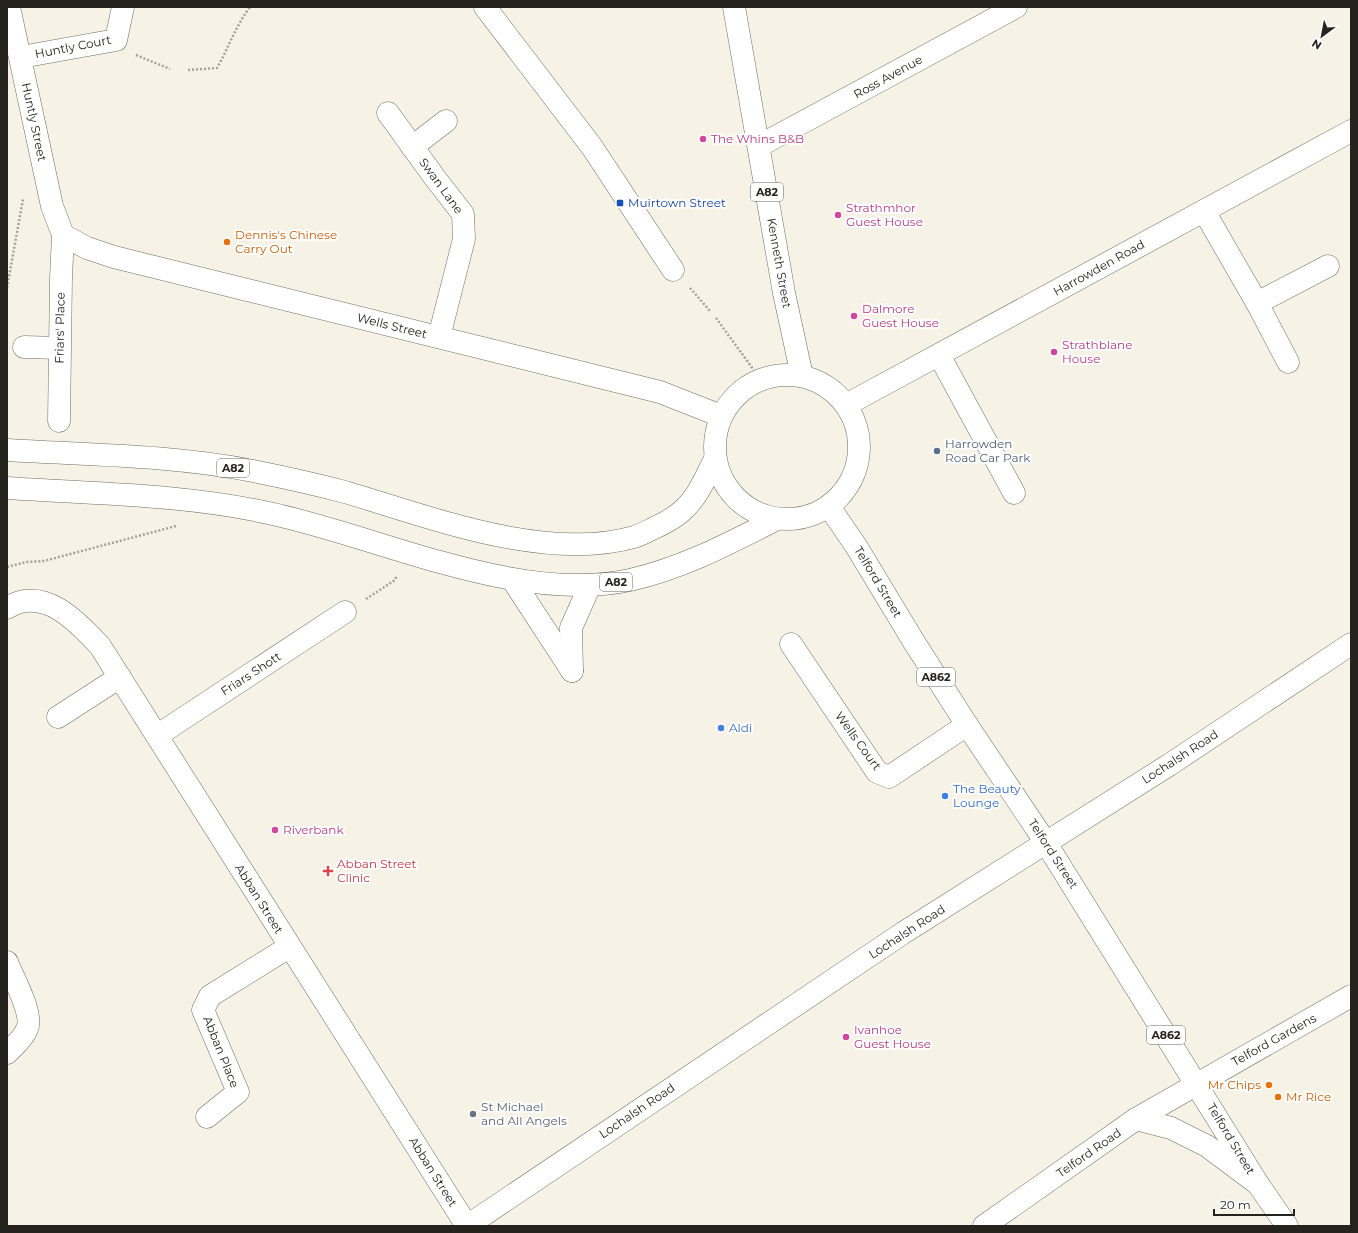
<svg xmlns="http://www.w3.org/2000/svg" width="1358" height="1233" font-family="Montserrat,sans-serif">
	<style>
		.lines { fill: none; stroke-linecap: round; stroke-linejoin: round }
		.minor-casing { stroke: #706c61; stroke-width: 23 }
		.major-casing { stroke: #706c61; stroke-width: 23 }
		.highway-casing { stroke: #706c61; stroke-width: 23 }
		.path { stroke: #a5a299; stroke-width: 2.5; stroke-dasharray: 2 2; stroke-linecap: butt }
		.minor { stroke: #fff; stroke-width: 22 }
		.major { stroke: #fff; stroke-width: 22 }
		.highway { stroke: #fff; stroke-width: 22 }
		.hotel-dot { fill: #d1479c; stroke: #fff; stroke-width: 1.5 }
		.transit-dot { fill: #1a4fb4; stroke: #fff; stroke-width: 1.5 }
		.food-dot { fill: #e8710a; stroke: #fff; stroke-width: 1.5 }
		.service-dot { fill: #5c6f8a; stroke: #fff; stroke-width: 1.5 }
		.shop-dot { fill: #3f7fe0; stroke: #fff; stroke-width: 1.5 }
		.health-dot { fill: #e0444e; stroke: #fff; stroke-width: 1.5 }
		.worship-dot { fill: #6b7280; stroke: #fff; stroke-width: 1.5 }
		.labels { text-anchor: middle; stroke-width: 4; stroke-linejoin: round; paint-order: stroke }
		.shield { fill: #fff; stroke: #666562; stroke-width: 1 }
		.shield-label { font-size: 11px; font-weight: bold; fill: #24231e }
		.street-label { font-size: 12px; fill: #24231e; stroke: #fff }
		.hotel-label { font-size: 12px; fill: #b23c85; stroke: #fff; text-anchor: start }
		.transit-label { font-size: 12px; fill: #164399; stroke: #fff; text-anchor: start }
		.food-label { font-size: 12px; fill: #c56008; stroke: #fff; text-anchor: start }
		.service-label { font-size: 12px; fill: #4e5e75; stroke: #fff; text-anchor: start }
		.shop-label { font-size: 12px; fill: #366cbe; stroke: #fff; text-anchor: start }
		.health-label { font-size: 12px; fill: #be3a42; stroke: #fff; text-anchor: start }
		.worship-label { font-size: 12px; fill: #5b616d; stroke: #fff; text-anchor: start }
	</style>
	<rect width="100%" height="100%" fill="#f6f2e6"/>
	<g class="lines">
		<g class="minor-casing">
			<g id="minor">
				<polyline points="9,7 52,206 63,235 61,278 59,421"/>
				<polyline points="485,7 592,147 673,270"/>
				<polyline points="21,57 116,40 123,7"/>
				<polyline points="388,113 435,178 463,214 464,239 439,337"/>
				<polyline points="759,146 1016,7"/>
				<polyline points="412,147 446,121"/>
				<polyline points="1204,211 1257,303 1288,362"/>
				<polyline points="63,235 87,248 114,257 660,392 721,416"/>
				<polyline points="1257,303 1328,266"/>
				<polyline points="24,347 59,348"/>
				<polyline points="939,355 1014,493"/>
				<polyline points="846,405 1351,131"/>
				<polyline points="512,579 572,671"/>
				<path d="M7 608C43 585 77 621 100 646L467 1226"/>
				<polyline points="791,644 877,772 889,777 967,725"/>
				<polyline points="572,671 571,628 590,585"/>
				<polyline points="58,717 120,677"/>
				<polyline points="158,735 345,612"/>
				<path d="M7 962C13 978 34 1014 27 1029 23 1039 14 1046 7 1053"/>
				<polyline points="207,1117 238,1092 203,1010 210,996 289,947"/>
				<polyline points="1136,1119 1171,1128 1207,1146 1258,1184"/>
				<polyline points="467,1226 903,933 1169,765 1351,644"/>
				<polyline points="984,1226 1136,1119 1351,996"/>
			</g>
		</g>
		<g class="major-casing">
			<polyline id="major" points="830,508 856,546 914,642 967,725 1046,843 1258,1184 1287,1226"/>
		</g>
		<g class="highway-casing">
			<g id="highway">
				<polyline points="734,7 784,293 802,376"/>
				<circle cx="787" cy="447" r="72"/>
				<path d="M7 450C88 455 172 455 253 471 283 477 315 484 345 492 430 517 545 562 634 537 641 535 648 531 654 528 665 523 675 518 683 510 698 497 706 476 715 459"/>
				<path d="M7 488C95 494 186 494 273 514 382 538 519 604 630 580 683 568 730 543 777 519"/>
			</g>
		</g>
		<g class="path">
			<polyline points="136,55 170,69"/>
			<path d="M188 70 217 68C229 47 235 27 250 7"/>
			<polyline points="7,288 23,199"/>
			<polyline points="690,288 711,312"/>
			<polyline points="716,318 761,380"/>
			<polyline points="7,567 26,562 44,561 176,526"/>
			<polyline points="366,599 395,580 397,575"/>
		</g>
		<use href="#minor" class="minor"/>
		<use href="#major" class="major"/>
		<use href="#highway" class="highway"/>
	</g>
	<g class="hotel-dot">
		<circle cx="703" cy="139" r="4"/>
		<circle cx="838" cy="215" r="4"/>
		<circle cx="854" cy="316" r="4"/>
		<circle cx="1054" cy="352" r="4"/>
		<circle cx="275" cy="830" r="4"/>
		<circle cx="846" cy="1037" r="4"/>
	</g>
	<rect class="transit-dot" x="616" y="199" width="8" height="8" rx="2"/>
	<g class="food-dot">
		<circle cx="227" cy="242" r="4"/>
		<circle cx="1269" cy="1085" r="4"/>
		<circle cx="1278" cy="1097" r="4"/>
	</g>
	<circle class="service-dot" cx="937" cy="451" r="4"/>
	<g class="shop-dot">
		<circle cx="721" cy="728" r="4"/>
		<circle cx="945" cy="796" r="4"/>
	</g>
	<path class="health-dot" d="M326 865h4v4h4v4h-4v4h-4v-4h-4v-4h4z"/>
	<circle class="worship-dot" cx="473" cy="1114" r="4"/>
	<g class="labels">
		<g class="shield">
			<rect x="751" y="183" width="32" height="18" rx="3"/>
			<rect x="217" y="459" width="32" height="18" rx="3"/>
			<rect x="600" y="573" width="32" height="18" rx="3"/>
			<rect x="917" y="668" width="38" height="18" rx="3"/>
			<rect x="1147" y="1026" width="38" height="18" rx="3"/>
		</g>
		<g class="shield-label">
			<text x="767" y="196">A82</text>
			<text x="233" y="472">A82</text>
			<text x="616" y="586">A82</text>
			<text x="936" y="681">A862</text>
			<text x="1166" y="1039">A862</text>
		</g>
		<g class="street-label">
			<text transform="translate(73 47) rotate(-11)" y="4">Huntly Court</text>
			<text transform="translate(888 77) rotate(-29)" y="4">Ross Avenue</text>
			<text transform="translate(34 122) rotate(78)" y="4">Huntly Street</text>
			<text transform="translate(441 186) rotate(54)" y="4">Swan Lane</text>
			<text transform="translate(779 263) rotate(80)" y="4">Kenneth Street</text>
			<text transform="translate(1099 268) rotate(-29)" y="4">Harrowden Road</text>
			<text transform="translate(392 326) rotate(14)" y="4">Wells Street</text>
			<text transform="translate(60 328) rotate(-89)" y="4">Friars' Place</text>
			<text transform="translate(878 582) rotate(59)" y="4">Telford Street</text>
			<text transform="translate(251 674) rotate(-33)" y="4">Friars Shott</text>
			<text transform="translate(858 741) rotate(54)" y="4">Wells Court</text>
			<text transform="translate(1180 757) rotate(-33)" y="4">Lochalsh Road</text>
			<text transform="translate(1053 854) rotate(57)" y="4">Telford Street</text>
			<text transform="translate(259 899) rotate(58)" y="4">Abban Street</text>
			<text transform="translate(907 932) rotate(-33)" y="4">Lochalsh Road</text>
			<text transform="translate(1274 1040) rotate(-29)" y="4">Telford Gardens</text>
			<text transform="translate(221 1052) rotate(68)" y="4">Abban Place</text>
			<text transform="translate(637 1111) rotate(-34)" y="4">Lochalsh Road</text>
			<text transform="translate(1231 1139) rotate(59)" y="4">Telford Street</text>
			<text transform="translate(1089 1153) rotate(-35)" y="4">Telford Road</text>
			<text transform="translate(433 1172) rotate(58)" y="4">Abban Street</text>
		</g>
		<g class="hotel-label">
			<text x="711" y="143">The Whins B&amp;B</text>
			<text x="846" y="212">Strathmhor<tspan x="846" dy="14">Guest House</tspan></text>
			<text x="862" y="313">Dalmore<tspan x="862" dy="14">Guest House</tspan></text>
			<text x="1062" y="349">Strathblane<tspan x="1062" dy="14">House</tspan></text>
			<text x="283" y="834">Riverbank</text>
			<text x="854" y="1034">Ivanhoe<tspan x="854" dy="14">Guest House</tspan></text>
		</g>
		<g class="transit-label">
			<text x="628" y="207">Muirtown Street</text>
		</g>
		<g class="food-label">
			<text x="235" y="239">Dennis's Chinese<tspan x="235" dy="14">Carry Out</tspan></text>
			<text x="1261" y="1089" text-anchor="end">Mr Chips</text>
			<text x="1286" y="1101">Mr Rice</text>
		</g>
		<g class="service-label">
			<text x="945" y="448">Harrowden<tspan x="945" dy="14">Road Car Park</tspan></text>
		</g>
		<g class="shop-label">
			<text x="729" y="732">Aldi</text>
			<text x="953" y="793">The Beauty<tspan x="953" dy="14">Lounge</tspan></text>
		</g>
		<g class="health-label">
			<text x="337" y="868">Abban Street<tspan x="337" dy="14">Clinic</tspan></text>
		</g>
		<g class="worship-label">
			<text x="481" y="1111">St Michael<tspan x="481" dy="14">and All Angels</tspan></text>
		</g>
	</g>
	<rect width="1358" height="1233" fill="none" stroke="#24231e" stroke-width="16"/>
	<g transform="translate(1322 36) rotate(212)" stroke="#ffffff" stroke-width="3" paint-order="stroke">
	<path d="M0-3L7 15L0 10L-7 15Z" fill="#24231e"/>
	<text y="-6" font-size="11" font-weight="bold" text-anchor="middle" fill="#24231e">N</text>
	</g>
	<path d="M1214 1209v6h80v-6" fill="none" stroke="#24231e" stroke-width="2"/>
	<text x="1220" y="1209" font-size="12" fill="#24231e" stroke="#ffffff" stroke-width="3" paint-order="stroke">20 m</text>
</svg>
